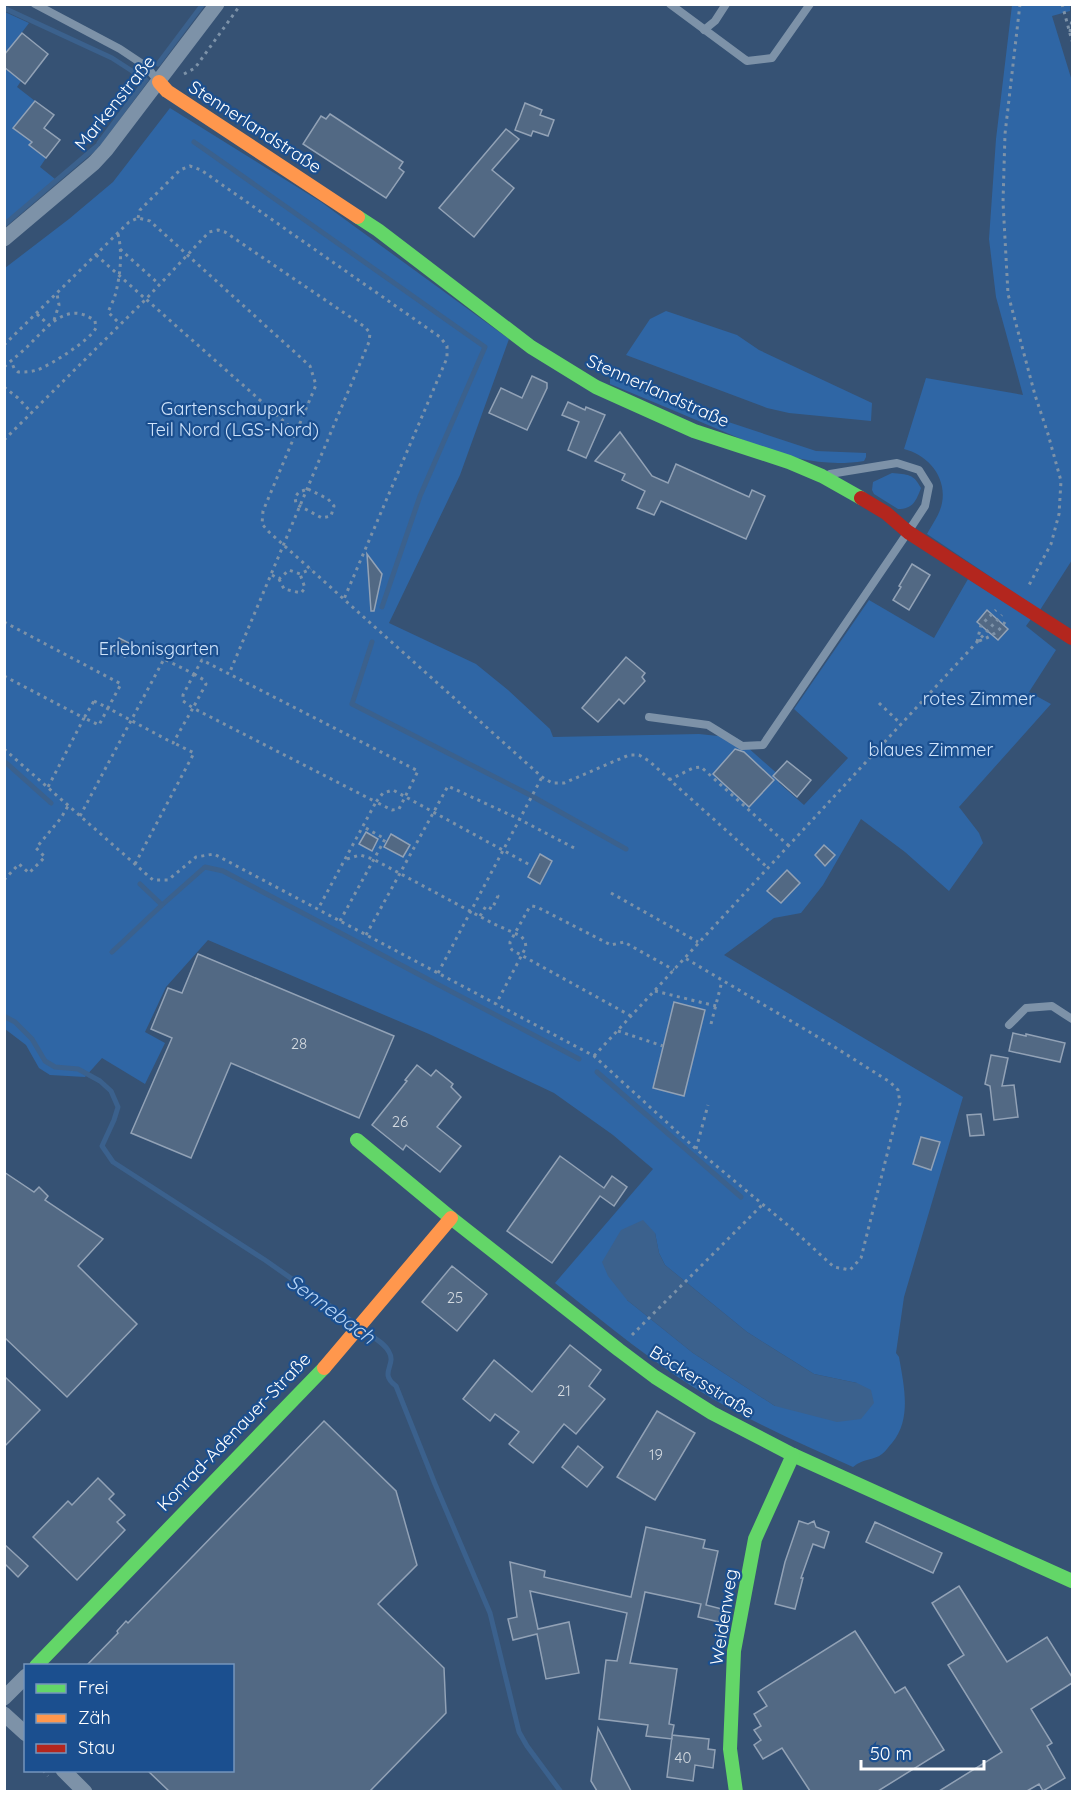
<svg xmlns="http://www.w3.org/2000/svg" width="1077" height="1796" font-family="Quicksand,sans-serif">
	<style>
		.green { fill: #2f66a5; fill-rule: evenodd }
		.water { fill: #3b618d }
		.lines { fill: none; stroke-linecap: round; stroke-linejoin: round }
		.stream { stroke: #3b618d; stroke-width: 5 }
		.building { fill: #526984; stroke: #92a2b6; stroke-width: 1.5 }
		.path { stroke: #7d92a8; stroke-width: 3; stroke-dasharray: 3 4.5; stroke-linecap: butt }
		.lane { stroke: #7d92a8; stroke-width: 8 }
		.street { stroke: #7d92a8; stroke-width: 15 }
		.fast { stroke: #63d668; stroke-width: 14 }
		.slow { stroke: #ff974d; stroke-width: 14 }
		.jam { stroke: #b3261e; stroke-width: 14 }
		.labels { text-anchor: middle; stroke-width: 4.5; stroke-linejoin: round; paint-order: stroke }
		.number-label { font-size: 15px; fill: #d4dae0 }
		.street-label { font-size: 18px; fill: #fff; stroke: #1b4f8f }
		.park-label { font-size: 18px; fill: #cfe3fa; stroke: #1b4f8f }
		.water-label { font-size: 20px; font-style: italic; fill: #b5d3f5; stroke: #1b4f8f }
	</style>
	<rect width="100%" height="100%" fill="#365274"/>
	<g class="green">
		<path d="M1012 5H1070V11L1052 16 1072 81V560L1040 610 927 534C932 525 940 514 942 503 947 477 928 455 904 449L926 378 1023 395 996 297 989 239 996 139Z"/>
		<polygon points="5,12 29,23 5,55"/>
		<polygon points="4,67 21,81 17,87 35,101 13,128 32,142 30,145 46,158 40,167 55,179 5,222"/>
		<path d="M170 108 321 202 509 339 460 475 389 623 476 664 508 690 550 729 553 737 699 734 737 738 781 777 779 783 804 805 848 758 794 709 869 600 934 638 968 579 1031 619 1026 626 1056 650 1029 692 1051 704 959 807 979 833 983 843 949 891 905 852 861 819 823 885 801 913 774 918 724 955 963 1097 904 1297 896 1353 899 1357C904 1386 912 1419 892 1443 889 1446 886 1451 882 1454 875 1460 864 1458 853 1467 806 1446 758 1425 713 1399 656 1366 606 1324 555 1283L653 1169 613 1135 554 1093 429 1034 208 940 166 987 145 1032 165 1043 145 1084 102 1058 85 1077 50 1075 39 1068 26 1045 5 1029V268L69 219 113 182ZM655 1233 659 1253 665 1265 747 1332 814 1374 857 1383 775 1406 693 1353 627 1300Z"/>
		<polygon points="666,311 737,335 759,350 872,403 871,421 789,413 767,408 626,355 650,319"/>
		<path d="M614 375 695 411 816 451 866 453V457L864 461C806 470 760 447 708 425 676 411 643 398 610 384V378Z"/>
		<path d="M892 473C908 475 913 473 921 488 916 501 913 509 898 509L874 494 872 490 873 482Z"/>
	</g>
	<polygon class="water" points="643,1220 655,1233 659,1253 665,1265 747,1332 814,1374 857,1383 871,1390 874,1403 861,1419 837,1422 775,1406 693,1353 627,1300 608,1276 602,1262 621,1230"/>
	<g class="lines">
		<g class="stream">
			<polyline points="4,8 112,58 146,80"/>
			<polyline points="158,64 203,4"/>
			<polyline points="194,142 485,347 420,496 382,607"/>
			<polyline points="99,143 146,80"/>
			<polyline points="4,225 97,146"/>
			<polyline points="372,642 352,704 528,794 626,849"/>
			<polyline points="4,761 51,803"/>
			<polyline points="140,884 162,905 205,867 223,871 579,1059"/>
			<polyline points="112,952 162,905"/>
			<polyline points="4,1016 15,1022 32,1039 45,1061 55,1067 78,1069 100,1081 111,1091 118,1107 114,1120 102,1146 113,1162 265,1260 356,1324"/>
			<polyline points="597,1072 741,1197"/>
			<path d="M363 1330C371 1336 385 1343 389 1352 397 1365 378 1373 396 1386L435 1484 490 1613 519 1732 527 1746 561 1792"/>
		</g>
	</g>
	<g class="building">
		<polygon points="22,33 48,54 25,84 4,67 4,55"/>
		<polygon points="35,101 54,115 44,128 60,140 46,158 29,145 32,142 13,128"/>
		<polygon points="525,103 542,110 540,115 554,120 548,136 533,131 531,136 515,130"/>
		<polygon points="330,114 403,162 399,168 404,172 386,198 303,144 321,116 326,119"/>
		<polygon points="506,129 519,139 492,170 514,188 474,237 439,208"/>
		<polygon points="532,376 547,383 547,388 527,430 489,413 501,388 522,398"/>
		<polygon points="568,402 585,410 586,407 605,415 586,458 568,450 579,422 562,415"/>
		<polygon points="620,432 652,476 668,483 676,464 749,497 752,490 765,496 746,539 661,501 654,515 637,508 645,491 622,480 625,474 595,461"/>
		<polygon points="367,554 382,574 374,611 371,611"/>
		<polygon points="912,564 930,575 909,610 893,600 901,587 899,586"/>
		<polygon points="987,610 1008,629 998,640 977,622"/>
		<polygon points="119,638 131,644 125,657 112,650"/>
		<polygon points="626,657 645,673 642,677 645,681 624,704 619,699 598,722 582,708"/>
		<polygon points="735,749 744,752 774,780 749,807 713,774"/>
		<polygon points="787,761 811,780 797,797 773,776"/>
		<polygon points="366,832 378,839 372,851 359,844"/>
		<polygon points="391,834 410,845 403,857 384,847"/>
		<polygon points="824,845 835,855 825,866 815,855"/>
		<polygon points="540,854 552,861 540,884 528,877"/>
		<polygon points="787,870 800,883 781,903 767,891"/>
		<polygon points="198,954 394,1036 359,1118 231,1063 191,1158 131,1133 172,1038 151,1029 168,988 182,993"/>
		<polygon points="674,1002 705,1010 684,1096 653,1088"/>
		<polygon points="1013,1033 1026,1036 1026,1034 1065,1043 1060,1062 1009,1051"/>
		<polygon points="991,1055 1008,1058 1002,1086 1014,1085 1018,1117 994,1120 990,1086 985,1084"/>
		<polygon points="417,1065 431,1076 436,1070 453,1084 451,1087 461,1097 437,1127 461,1146 440,1172 406,1145 403,1150 372,1125 407,1081 405,1080"/>
		<polygon points="981,1114 984,1135 970,1136 967,1115"/>
		<polygon points="921,1137 940,1142 931,1170 913,1164"/>
		<polygon points="560,1156 604,1188 612,1176 627,1187 614,1206 600,1196 552,1263 507,1231"/>
		<polygon points="4,1172 34,1192 39,1187 48,1196 45,1200 103,1239 78,1266 137,1324 67,1397 4,1337"/>
		<polygon points="452,1266 487,1294 457,1331 422,1302"/>
		<polygon points="570,1345 601,1370 589,1386 605,1399 576,1434 564,1424 533,1463 509,1444 519,1432 495,1414 490,1421 463,1399 494,1360 532,1392"/>
		<polygon points="4,1376 40,1410 4,1447"/>
		<polygon points="657,1411 695,1433 655,1500 617,1477"/>
		<polygon points="324,1421 396,1491 417,1565 378,1604 444,1668 446,1713 370,1791 169,1791 147,1770 232,1770 232,1665 87,1665 118,1633 117,1631 126,1621 128,1623"/>
		<polygon points="578,1446 603,1467 587,1487 562,1467"/>
		<polygon points="98,1478 114,1494 109,1499 125,1515 117,1522 125,1530 77,1580 33,1537 68,1501 72,1505"/>
		<polygon points="799,1521 808,1524 814,1521 816,1527 829,1532 824,1548 813,1544 801,1578 803,1578 795,1609 775,1604 785,1562"/>
		<polygon points="875,1522 942,1553 933,1573 866,1542"/>
		<polygon points="646,1527 705,1540 703,1548 718,1551 706,1605 722,1609 719,1622 698,1617 701,1604 645,1592 630,1663 677,1669 669,1724 674,1725 672,1735 709,1739 708,1749 715,1750 713,1768 695,1765 693,1781 667,1777 672,1736 672,1739 646,1736 648,1725 599,1719 606,1660 617,1661 627,1613 530,1591 538,1629 569,1622 579,1673 546,1679 537,1634 513,1640 508,1619 517,1617 510,1562 545,1571 544,1577 631,1597"/>
		<polygon points="4,1544 28,1566 18,1577 4,1563"/>
		<polygon points="959,1586 1007,1662 1047,1637 1072,1677 1072,1683 1031,1709 1052,1743 1047,1746 1065,1778 1043,1791 1039,1784 1027,1791 939,1791 1002,1752 948,1665 964,1655 932,1603"/>
		<polygon points="855,1631 895,1693 905,1687 944,1750 878,1791 810,1791 782,1748 763,1759 754,1745 761,1740 754,1730 761,1726 754,1714 767,1706 758,1692"/>
		<polygon points="598,1728 631,1791 597,1791 591,1781"/>
	</g>
	<g class="lines">
		<g class="path">
			<polyline points="1020,4 1005,134 1003,202 1008,294 1035,395 1048,434 1061,481 1059,514 1051,544 1028,587"/>
			<polyline points="1062,4 1072,41"/>
			<polyline points="1070,32 1072,19"/>
			<polyline points="184,74 195,68 241,4"/>
			<polyline points="138,218 140,210 180,170 190,166 201,170 440,337 447,346 447,358 344,599"/>
			<path d="M118 234C123 254 120 279 114 299 112 303 110 308 108 312L120 324"/>
			<polyline points="120,249 159,284"/>
			<polyline points="96,255 296,432"/>
			<polyline points="37,314 49,325"/>
			<polyline points="54,320 59,305 57,294"/>
			<polyline points="4,345 129,222 138,218 150,221 310,366 316,385 263,511 262,524 269,532 542,777 552,783 564,783 629,755 639,755 649,761 768,868"/>
			<path d="M4 367C13 359 21 353 29 345 48 326 68 300 95 321L96 328C90 340 51 365 37 370 31 372 25 372 18 372L14 368 11 361"/>
			<polyline points="4,387 18,398 32,413"/>
			<polyline points="4,440 146,299 209,232 218,230 225,232 365,327 370,333 369,342 229,674"/>
			<polygon points="308,489 328,499 334,506 331,516 322,518 296,504 295,497 299,492"/>
			<polyline points="272,575 279,579 289,570 300,574 311,569"/>
			<polyline points="279,579 284,589 301,593 305,588 300,574"/>
			<polyline points="4,622 121,684 108,708 173,743 193,708 376,802 383,793 393,790 530,865"/>
			<path d="M979 641C992 636 1001 631 1007 618"/>
			<polyline points="977,642 981,625 996,610"/>
			<polygon points="194,674 204,680 206,684 193,708 183,701 183,695"/>
			<polyline points="4,676 84,718 48,787"/>
			<polygon points="94,701 108,708 99,725 84,718"/>
			<polyline points="879,703 901,724"/>
			<polyline points="4,749 153,880 168,880 196,857 214,854 594,1056 696,1149 790,1227 834,1267 850,1270 861,1258 900,1103 898,1090 890,1082 833,1046 685,958"/>
			<polyline points="669,780 693,768 701,767 789,846"/>
			<polyline points="80,816 164,659 194,674 202,660 418,771 399,809 392,810 376,802 318,909"/>
			<polyline points="347,859 360,855 373,859 494,924 521,936 525,941 526,947 496,1004"/>
			<polyline points="135,864 194,753 174,743"/>
			<polyline points="4,880 19,864 29,873 45,857 36,848 61,818 68,806"/>
			<polyline points="611,893 698,942"/>
			<polyline points="480,916 486,906 492,909 498,896 495,894"/>
			<polyline points="340,921 385,839 364,827"/>
			<polyline points="366,935 448,786 519,819 576,849"/>
			<polyline points="438,973 542,777"/>
			<polyline points="655,991 716,1006"/>
			<polyline points="631,1016 512,950 510,947 510,942 529,908 532,906 537,907 611,945 624,942 674,970"/>
			<polyline points="711,1024 722,981"/>
			<polyline points="618,1031 663,1046"/>
			<polyline points="594,1056 1002,615"/>
			<polyline points="696,1149 708,1105"/>
			<polyline points="632,1335 763,1204"/>
			<polyline points="43,1770 48,1776"/>
		</g>
		<g class="lane">
			<polyline points="35,4 120,49 147,67 157,80"/>
			<polyline points="670,4 747,61 772,58 810,4"/>
			<polyline points="704,30 715,21 726,4"/>
			<polyline points="649,717 708,725 742,746 763,745 908,532 925,506 929,486 919,470 897,463 830,474"/>
			<polyline points="1009,1025 1026,1008 1052,1006 1072,1019"/>
		</g>
		<g class="street">
			<polyline points="4,239 94,163 106,150 217,4"/>
			<polyline points="4,1698 26,1676"/>
			<polyline points="4,1714 26,1734"/>
			<polyline points="63,1770 85,1792"/>
		</g>
		<g class="fast">
			<polyline points="358,217 378,230 531,347 596,387 694,431 789,462 822,476 861,498"/>
			<polyline points="357,1140 451,1218 619,1350 655,1377 712,1413 793,1455 1072,1581"/>
			<polyline points="36,1666 324,1368"/>
			<polyline points="736,1792 730,1749 734,1651 755,1539 793,1455"/>
		</g>
		<g class="slow">
			<polyline points="159,82 167,91 358,217"/>
			<polyline points="324,1368 451,1218"/>
		</g>
		<polyline class="jam" points="861,498 886,513 908,532 1072,638"/>
	</g>
	<g class="labels">
		<g class="number-label">
			<text x="299" y="1049">28</text>
			<text x="400" y="1127">26</text>
			<text x="455" y="1303">25</text>
			<text x="564" y="1396">21</text>
			<text x="656" y="1460">19</text>
			<text x="683" y="1763">40</text>
		</g>
		<g class="street-label">
			<text transform="translate(115 103) rotate(-51)" y="6">Markenstraße</text>
			<text transform="translate(255 127) rotate(33)" y="6">Stennerlandstraße</text>
			<text transform="translate(658 391) rotate(24)" y="6">Stennerlandstraße</text>
			<text transform="translate(702 1382) rotate(32)" y="6">Böckersstraße</text>
			<text transform="translate(234 1432) rotate(-46)" y="6">Konrad-Adenauer-Straße</text>
			<text transform="translate(724 1617) rotate(-81)" y="6">Weidenweg</text>
		</g>
		<g class="park-label">
			<text x="233" y="415">Gartenschaupark<tspan x="233" dy="21">Teil Nord (LGS-Nord)</tspan></text>
			<text x="159" y="655">Erlebnisgarten</text>
			<text x="979" y="705">rotes Zimmer</text>
			<text x="931" y="756">blaues Zimmer</text>
		</g>
		<g class="water-label">
			<text transform="translate(331 1309) rotate(36)" y="7">Sennebach</text>
		</g>
	</g>
	<rect width="1077" height="1796" fill="none" stroke="#ffffff" stroke-width="12"/>
	<rect x="24" y="1664" width="210" height="108" fill="#1b4f8f" stroke="#7695bc" stroke-width="1.5"/>
	<rect x="36" y="1684" width="30" height="9" fill="#63d668" stroke="#7695bc" stroke-width="1.5"/>
	<text x="78" y="1694" font-size="18" fill="#ffffff">Frei</text>
	<rect x="36" y="1714" width="30" height="9" fill="#ff974d" stroke="#7695bc" stroke-width="1.5"/>
	<text x="78" y="1724" font-size="18" fill="#ffffff">Zäh</text>
	<rect x="36" y="1744" width="30" height="9" fill="#b3261e" stroke="#7695bc" stroke-width="1.5"/>
	<text x="78" y="1754" font-size="18" fill="#ffffff">Stau</text>
	<path d="M861 1760v9h123v-9" fill="none" stroke="#ffffff" stroke-width="3"/>
	<text x="870" y="1760" font-size="18" fill="#ffffff" stroke="#1b4f8f" stroke-width="4.5" paint-order="stroke">50 m</text>
</svg>
